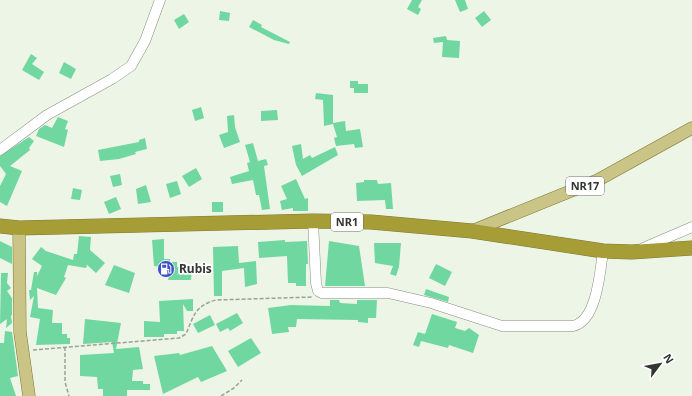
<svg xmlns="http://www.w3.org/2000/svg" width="692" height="396" font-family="'Noto Sans',sans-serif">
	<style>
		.building { fill: #70d7a1 }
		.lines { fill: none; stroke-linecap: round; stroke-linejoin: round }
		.minor-casing { stroke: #878e82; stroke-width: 11 }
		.major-casing { stroke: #7e7934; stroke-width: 13 }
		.highway-casing { stroke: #7e7934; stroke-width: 15 }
		.path { stroke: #9ca197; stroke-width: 1.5; stroke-dasharray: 4 2; stroke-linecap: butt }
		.minor { stroke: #fff; stroke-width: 10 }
		.major { stroke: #cac486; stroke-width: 12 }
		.highway { stroke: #a79d36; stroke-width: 14 }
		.labels { text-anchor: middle; stroke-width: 3.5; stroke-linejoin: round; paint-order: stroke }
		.shield { fill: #fff; stroke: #70726e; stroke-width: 1 }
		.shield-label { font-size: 11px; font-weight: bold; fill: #323530 }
		.poi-label { font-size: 12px; font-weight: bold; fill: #323530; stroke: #fff; text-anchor: start }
	</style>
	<rect width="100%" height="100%" fill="#edf5e7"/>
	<g class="building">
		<polygon points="412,0 422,0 418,7 421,9 418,15 407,9"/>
		<polygon points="455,0 465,0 468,9 460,12"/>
		<polygon points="220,11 230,13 229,21 219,20"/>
		<polygon points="484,11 491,20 482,27 475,18"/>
		<polygon points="184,14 189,22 179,29 174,20"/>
		<polygon points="253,20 262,25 261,27 290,42 289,44 274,40 249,27"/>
		<polygon points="446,36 447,40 460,41 459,58 442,57 443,42 434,43 433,38"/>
		<polygon points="31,54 37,58 32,64 44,72 39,80 22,70"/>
		<polygon points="64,62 76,69 71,79 59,73"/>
		<polygon points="350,81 358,81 358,84 368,84 368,93 354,93 354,88 350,88"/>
		<polygon points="316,93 333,95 333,123 345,121 346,131 360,129 363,147 355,148 354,144 336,146 334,138 337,137 333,124 324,126 323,100 315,99"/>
		<polygon points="201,107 204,118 195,121 192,110"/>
		<polygon points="277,110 278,120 261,121 261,111"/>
		<polygon points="234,115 235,127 240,142 224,148 219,135 228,132 227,116"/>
		<polygon points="58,117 68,121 65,129 68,130 64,147 36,136 39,129 45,125 52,128"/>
		<polygon points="29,137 34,141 29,148 30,150 10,166 22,171 7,206 0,202 0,186 6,174 0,166 0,156"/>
		<polygon points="145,138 147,149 135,152 136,154 119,159 100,161 98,150 139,142 139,140"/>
		<polygon points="253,143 258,161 266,159 268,165 264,166 270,209 262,210 259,195 256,195 253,180 232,184 230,177 249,171 247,163 250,162 245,145"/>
		<polygon points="301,144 303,159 310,155 312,158 335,147 338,155 302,176 296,165 292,146"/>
		<polygon points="196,168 202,179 189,187 182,176"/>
		<polygon points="120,174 122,185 113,187 110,176"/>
		<polygon points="296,179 305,199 308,198 308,211 293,211 293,208 282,210 280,201 287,199 281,186"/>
		<polygon points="364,180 377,180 378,184 391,183 393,209 386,209 385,200 357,201 356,183 364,182"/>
		<polygon points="177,181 181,194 170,198 166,184"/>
		<polygon points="146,185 151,202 138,204 136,189"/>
		<polygon points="73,188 82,190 80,200 71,199"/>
		<polygon points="116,197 121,209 109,214 104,202"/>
		<rect x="212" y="202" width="11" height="10"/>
		<polygon points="79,236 91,237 90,250 105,263 96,273 85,263 87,265 86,268 68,265 64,277 66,278 56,295 37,288 38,308 53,310 52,323 62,323 62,334 67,334 67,338 70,338 70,344 36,345 40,319 30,317 34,296 30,300 29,290 31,290 34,272 37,272 37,276 42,266 32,259 41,247 46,251 73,260 74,254 77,254"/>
		<polygon points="164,239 164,259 170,259 170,262 177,262 177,267 192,268 191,280 168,280 170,268 154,266 152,240"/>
		<polygon points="285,240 285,242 307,241 308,264 306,264 306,286 296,286 296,283 288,283 287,256 259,258 258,242"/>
		<polygon points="0,241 12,247 12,264 0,258"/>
		<polygon points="329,241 359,246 365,286 325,286"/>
		<polygon points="374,243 401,243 399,267 396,276 390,274 393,266 375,263"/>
		<polygon points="238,246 239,263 256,261 257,284 245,287 244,268 222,271 222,296 214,296 213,247"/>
		<polygon points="436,264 452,272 445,286 429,278"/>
		<polygon points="114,265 135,273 129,293 105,285"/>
		<polygon points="1,273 8,273 7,283 11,288 7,291 12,298 12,315 11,316 12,323 6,328 7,319 0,324"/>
		<polygon points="426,289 449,297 448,302 424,295"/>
		<polygon points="193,299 193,311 187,311 183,304 184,331 177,331 177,334 164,334 164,337 144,337 144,321 160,322 159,301"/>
		<polygon points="330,300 339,300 340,303 357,304 357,300 377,300 376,318 368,318 368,323 358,322 358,320 297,319 296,327 288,327 289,332 272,334 268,308 291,305 330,306"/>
		<polygon points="237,313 243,323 230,331 228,328 220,332 216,324"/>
		<polygon points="432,314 457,322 455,328 465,331 469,328 479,335 473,353 449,345 448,348 421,341 419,347 413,345 418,332 425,334"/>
		<polygon points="210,315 215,325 198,333 193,324"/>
		<polygon points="85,319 121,323 116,349 139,347 143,369 133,370 132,381 143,381 143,384 150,384 150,390 127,390 127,396 103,396 103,389 98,389 97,377 80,376 80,355 114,353 112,342 83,344"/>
		<polygon points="5,331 12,332 18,376 10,378 16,396 0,396 0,343 4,343"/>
		<polygon points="251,338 261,353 238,367 228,351"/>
		<polygon points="212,346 227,371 201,382 198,377 163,394 154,356 179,353 180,355"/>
	</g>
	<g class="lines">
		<g class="minor-casing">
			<g id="minor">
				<polyline points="0,150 47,115 112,79 131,66 145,41 160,0"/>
				<path d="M313 221 316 283 318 291 322 293H388L431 303 502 326H573C597 321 600 272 603 251"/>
				<polyline points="643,248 692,227"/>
			</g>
		</g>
		<g class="major-casing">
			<g id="major">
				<polyline points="19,228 20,332 29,396"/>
				<polyline points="472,231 598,180 692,128"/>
			</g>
		</g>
		<g class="highway-casing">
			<polyline id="highway" points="0,226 19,228 313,221 371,222 472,231 603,251 632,252 692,248"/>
		</g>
		<g class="path">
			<polyline points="65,347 65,382 69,396"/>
			<path d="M33 350 179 338 186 334C194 315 195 306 216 300L312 297"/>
			<polyline points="221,396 234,388 242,380"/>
		</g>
		<use href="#minor" class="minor"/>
		<use href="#major" class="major"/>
		<use href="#highway" class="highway"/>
	</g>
	<defs>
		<g id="fuel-disc" transform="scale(0.9)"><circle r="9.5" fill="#3c51c4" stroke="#fff"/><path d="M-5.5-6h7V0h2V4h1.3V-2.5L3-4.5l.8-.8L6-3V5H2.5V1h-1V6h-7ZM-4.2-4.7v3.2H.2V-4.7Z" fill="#fff"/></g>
	</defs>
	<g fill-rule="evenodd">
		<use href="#fuel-disc" x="166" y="269"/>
	</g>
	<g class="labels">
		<g class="shield">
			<rect x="566" y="177" width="38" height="18" rx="3"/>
			<rect x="331" y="213" width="32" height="18" rx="3"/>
		</g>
		<g class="shield-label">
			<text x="585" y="190">NR17</text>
			<text x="347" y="226">NR1</text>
		</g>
		<g class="poi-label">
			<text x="179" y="273">Rubis</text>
		</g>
	</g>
	<g transform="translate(660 364) rotate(58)" stroke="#ffffff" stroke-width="3" paint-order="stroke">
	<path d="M0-3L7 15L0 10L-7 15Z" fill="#323530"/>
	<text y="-6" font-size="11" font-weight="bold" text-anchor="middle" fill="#323530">N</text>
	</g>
</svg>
